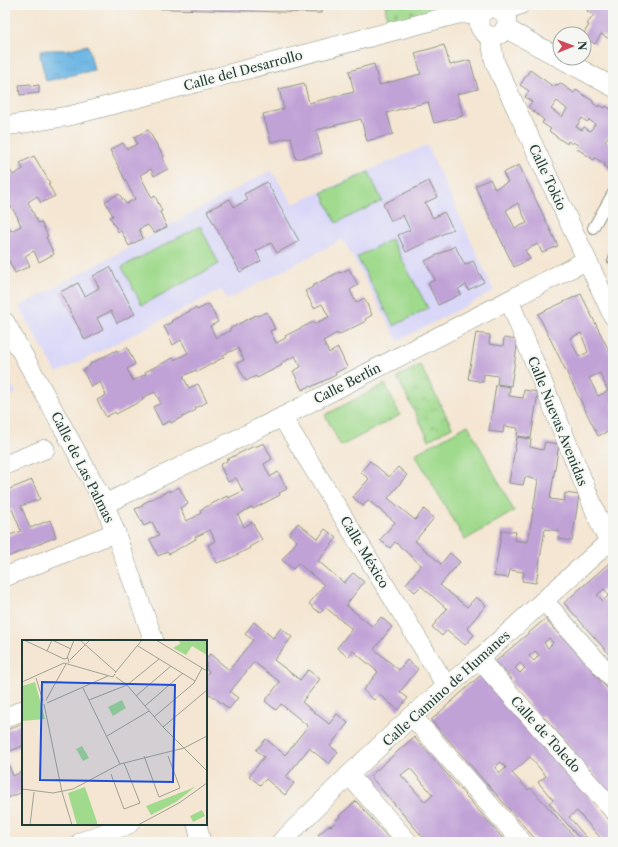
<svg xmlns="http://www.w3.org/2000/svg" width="618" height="847" font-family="'Libre Caslon Text',serif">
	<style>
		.built { fill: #d9d7f8 }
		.cemetery { fill: url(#cemetery-stones); stroke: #608c60 }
		.park { fill: url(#park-crowns); stroke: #608c60 }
		.pitch { fill: #a0da8d; stroke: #608c60 }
		.water { fill: url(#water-ripples); stroke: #45798c }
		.building { fill: #c1a2d7; fill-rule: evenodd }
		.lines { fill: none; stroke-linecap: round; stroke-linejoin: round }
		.lane-casing { stroke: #8a9283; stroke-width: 12 }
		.street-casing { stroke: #8a9283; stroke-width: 20 }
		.lane { stroke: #fff; stroke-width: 10 }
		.street { stroke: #fff; stroke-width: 19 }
		.labels { text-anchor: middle; stroke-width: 4; stroke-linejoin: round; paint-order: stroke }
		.street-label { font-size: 13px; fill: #1f3d34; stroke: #f6f6f2 }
		.inset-road { fill: none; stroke: #9fa293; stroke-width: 1 }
		.view { fill: #1d4ed8; fill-opacity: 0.15; stroke: #1d4ed8; stroke-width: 2 }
		.inset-edge { fill: none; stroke: #1f3d34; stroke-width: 2 }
	</style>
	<defs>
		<pattern id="cemetery-stones" width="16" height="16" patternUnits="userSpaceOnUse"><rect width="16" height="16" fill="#a0da8d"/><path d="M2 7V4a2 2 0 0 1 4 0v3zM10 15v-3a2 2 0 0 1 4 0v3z" fill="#89bc7a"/></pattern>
		<pattern id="park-crowns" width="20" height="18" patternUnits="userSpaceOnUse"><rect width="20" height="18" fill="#a0da8d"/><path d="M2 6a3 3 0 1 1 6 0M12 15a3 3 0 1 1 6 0" fill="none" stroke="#89bc7a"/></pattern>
		<pattern id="water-ripples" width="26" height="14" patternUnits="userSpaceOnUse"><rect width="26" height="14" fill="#6bb5e4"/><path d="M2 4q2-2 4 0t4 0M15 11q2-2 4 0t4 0" fill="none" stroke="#5794ba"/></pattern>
	</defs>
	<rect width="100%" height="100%" fill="#f6f6f2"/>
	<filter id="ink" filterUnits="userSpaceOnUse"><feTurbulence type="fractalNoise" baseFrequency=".025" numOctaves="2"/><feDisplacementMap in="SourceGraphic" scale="8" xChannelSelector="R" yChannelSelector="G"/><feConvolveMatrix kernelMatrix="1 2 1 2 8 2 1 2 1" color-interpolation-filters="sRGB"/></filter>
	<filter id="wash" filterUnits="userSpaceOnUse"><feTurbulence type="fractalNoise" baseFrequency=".012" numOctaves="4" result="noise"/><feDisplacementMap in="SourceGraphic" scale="16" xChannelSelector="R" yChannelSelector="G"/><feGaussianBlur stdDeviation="0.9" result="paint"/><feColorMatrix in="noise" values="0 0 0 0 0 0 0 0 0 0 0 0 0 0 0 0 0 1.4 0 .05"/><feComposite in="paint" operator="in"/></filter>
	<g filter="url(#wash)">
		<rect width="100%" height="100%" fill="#f4e6d2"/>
		<g class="built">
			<polygon points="427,145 494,291 398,341 343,239 227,300 221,290 57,373 19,307 271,170 293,204"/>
			<polygon points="5,373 16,393 5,398"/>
		</g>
		<polygon class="cemetery" points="385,5 452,5 388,24"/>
		<polygon class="park" points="420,365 452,427 429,440 397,377"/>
		<g class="pitch">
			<polygon points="369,172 382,201 336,223 322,193"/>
			<polygon points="200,226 219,264 142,305 122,267"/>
			<polygon points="391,239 428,308 394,326 357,257"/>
			<polygon points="385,384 400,415 341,446 325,415"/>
			<polygon points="468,425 514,511 465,540 415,454"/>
		</g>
		<polygon class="water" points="88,45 94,70 46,81 40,56 41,50 66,50"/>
		<g id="blocks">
			<g class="building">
				<polygon points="133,5 321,5 321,13 133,8"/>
				<polygon points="590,5 610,5 612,6 613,41 601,34 595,44 584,37 584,33 589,25 587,24 594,15 587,11"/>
				<polygon points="444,45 450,65 470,60 478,89 457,94 463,116 434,123 428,102 408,107 387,113 393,134 367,141 361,119 316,130 322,153 296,159 291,137 271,142 263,114 284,109 279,89 304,83 309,103 354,92 349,71 374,64 379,85 421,74 415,53"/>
				<path d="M530 70 554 87 556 84 558 85 560 83 574 93 576 90 593 101V103L598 107 599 105 605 108 606 106 613 111V137L610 134 605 141 613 147V173L604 166 605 164 595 158 594 160 576 148 578 145 573 142 572 144 568 141 567 144 549 131 551 129 542 123 544 120 528 107 532 102 525 97 529 91 520 85ZM557 101 567 109 562 117 551 109ZM582 118 587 122 589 120 595 124 590 131 584 127 582 130 576 127Z"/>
				<polygon points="31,84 31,86 39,85 39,93 20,95 19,85"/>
				<polygon points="148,130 164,157 162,158 168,169 154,176 151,169 140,175 152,198 155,196 162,211 160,212 167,227 154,233 148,225 139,229 143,238 129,246 121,231 118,232 110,217 113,216 105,201 119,194 126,204 135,199 110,150 123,143 127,149 137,144 134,137"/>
				<polygon points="34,156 50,183 48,184 55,196 41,203 37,196 28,202 38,223 41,222 48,236 46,237 54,254 39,262 34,251 25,256 30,266 15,273 7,257 5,257 5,220 11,231 21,226 17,216 5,198 5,170 9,168 13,175 23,169 20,163"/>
				<path d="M519 165 558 246 542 253 538 244 525 250 530 259 514 267 475 186 490 179 495 189 508 182 503 173ZM518 203 527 223 515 228 506 210Z"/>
				<polygon points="429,181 437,197 425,203 433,218 444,212 453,229 406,252 398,235 410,230 403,215 391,221 383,204"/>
				<polygon points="267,182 299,241 277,253 271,243 256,251 261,261 240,272 207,211 230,199 234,207 248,200 244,194"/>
				<polygon points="455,246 465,265 473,261 484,282 468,290 466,285 458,289 461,294 438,305 428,283 435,280 425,261"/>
				<polygon points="613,247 613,264 607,262"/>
				<polygon points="110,267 135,314 117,323 111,311 97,318 103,330 85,340 60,292 78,283 85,296 99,288 93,276"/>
				<polygon points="349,269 358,285 350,290 356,303 364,298 372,315 365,319 366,321 338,335 337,333 323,341 329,353 338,348 347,367 335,373 336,375 311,387 310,386 302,390 293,371 301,367 295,356 281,363 282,365 257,378 256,376 246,381 237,363 244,360 238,348 223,355 224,357 197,372 196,370 183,376 189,388 198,384 207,402 195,408 196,410 171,423 170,421 162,425 153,407 161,403 155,392 142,398 143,400 116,414 115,412 106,417 97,400 106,395 100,382 91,387 83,370 90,366 90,364 117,350 118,352 127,347 135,364 127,369 133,381 146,374 145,372 173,358 174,360 188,353 181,340 173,345 164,326 172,322 171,321 196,308 197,310 209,304 218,322 210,326 216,338 230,331 229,329 256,315 257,316 267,312 275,329 270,331 276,343 286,338 285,336 313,322 314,324 329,317 322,304 314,308 305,291 313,287 312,286 339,272 340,273"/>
				<path d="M581 294 613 359V429L598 436 538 314ZM581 333 588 352 579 357 570 338ZM600 373 608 391 598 396 589 378Z"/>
				<polygon points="476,333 490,335 489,344 503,346 504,338 518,340 511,386 497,384 498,376 484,374 483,382 468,379"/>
				<polygon points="496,385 510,387 509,396 523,398 524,390 538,392 531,438 517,436 518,428 504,426 503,433 489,431"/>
				<polygon points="517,437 531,439 530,447 543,450 545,442 559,444 550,499 564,501 565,493 579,495 572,541 558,539 559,531 545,529 536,583 522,581 524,572 510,570 508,578 494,576 502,530 516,532 514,540 528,542 538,480 525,477 523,485 509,483"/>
				<polygon points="264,443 272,459 264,464 270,477 278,472 287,489 279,493 280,495 253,509 252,507 238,515 244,527 252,522 262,540 249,547 250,548 225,561 225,560 217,563 208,545 215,541 210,530 195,537 196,539 169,554 167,552 158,556 150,539 159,535 152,522 144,526 135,509 143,506 142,504 170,490 170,492 179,487 188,504 180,508 186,521 195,517 201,513 200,510 227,496 228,498 243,491 236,478 228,482 220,465 227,461 226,460 254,446 255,447"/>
				<polygon points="370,461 389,477 398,467 407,475 388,498 415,520 424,509 434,518 415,541 441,564 450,553 460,562 440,585 467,607 476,597 486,605 467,628 474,635 465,645 447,630 442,636 432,627 447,609 421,586 415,592 406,584 421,565 395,542 390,548 380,540 395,522 368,500 363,506 353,497 369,479 361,472"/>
				<polygon points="32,480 40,499 21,506 30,528 50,520 56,537 5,558 5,537 21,531 12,509 5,512 5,491"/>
				<polygon points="298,523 318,539 325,529 337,538 318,561 344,583 353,573 364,582 346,605 373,627 381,617 392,627 374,649 399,670 407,660 418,669 400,692 408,698 398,710 379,694 374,700 363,690 378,672 353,651 348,657 337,648 352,629 325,607 320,613 309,604 324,585 298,563 293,569 282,560 297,541 289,534"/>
				<path d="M609 563 613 568V610L612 612 613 613V662L608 657 610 655 564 603ZM604 589 609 595 603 601 597 595Z"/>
				<path d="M545 619 561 637 563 634 595 670 593 672 613 695V800L604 786 589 768 587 770 572 753 574 751 543 716 541 718 510 681 512 679 496 661ZM549 638 553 643 548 648 544 643ZM535 651 539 655 534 661 529 656ZM520 663 525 668 520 673 515 668Z"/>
				<polygon points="254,622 273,638 281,628 292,637 274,660 300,680 308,670 320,679 302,702 329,724 337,714 348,723 330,746 338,752 329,764 309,748 286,777 294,783 285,795 266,779 260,785 249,776 264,757 256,750 266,739 285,755 308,726 281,704 276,710 265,701 280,682 254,662 230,692 238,698 229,709 210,694 206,698 206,675 209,672 206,669 206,659 210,654 229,670 253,640 245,634"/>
				<path d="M481 675 613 824V842H604L577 811 569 817 590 842H538L431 720ZM530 757 546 776 538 782 553 800 549 803 580 839 578 841 531 788 528 790 512 773ZM501 762 506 768 500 773 495 767Z"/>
				<polygon points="23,723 23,746 5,753 5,731"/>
				<path d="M414 737 446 773 506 842H427L370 776ZM410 768 433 795 425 802 401 775Z"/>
				<polygon points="5,756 13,776 23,771 23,792 5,799"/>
				<polygon points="356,801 392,842 320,842 322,840 318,835 330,825 331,826 336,822 335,821 340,817 339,816"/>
			</g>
		</g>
	</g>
	<g filter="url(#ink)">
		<use href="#blocks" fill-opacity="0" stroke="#8a9283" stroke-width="1"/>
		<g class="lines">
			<g class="lane-casing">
				<polyline id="lane" points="593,228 613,193"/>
			</g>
			<g class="street-casing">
				<g id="street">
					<circle cx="493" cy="22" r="14"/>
					<polyline points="501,11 520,5"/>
					<polyline points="505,28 613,87"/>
					<polyline points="490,36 495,63 613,316"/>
					<polyline points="5,126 69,116 458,14 466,14 480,16"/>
					<polyline points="509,300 602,528 613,546"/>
					<polyline points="5,322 105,504 154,641"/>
					<polyline points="282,417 447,687"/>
					<polyline points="5,465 45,449"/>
					<polyline points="105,504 282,417 587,260"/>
					<polyline points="5,577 116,532"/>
					<polyline points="544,601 613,679"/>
					<polyline points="479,659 613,810"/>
					<polyline points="412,716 522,842"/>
					<polyline points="5,718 23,710"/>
					<polyline points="349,775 408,842"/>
					<polyline points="197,824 201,842"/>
					<polyline points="81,842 129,824"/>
					<polyline points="281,842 349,775 412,716 479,659 613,538"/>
				</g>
			</g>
			<use href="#lane" class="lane"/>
			<use href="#street" class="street"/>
		</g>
	</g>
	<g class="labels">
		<g class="street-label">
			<text transform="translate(243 70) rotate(-15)" y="5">Calle del Desarrollo</text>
			<text transform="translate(548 177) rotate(65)" y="5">Calle Tokio</text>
			<text transform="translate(347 383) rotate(-27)" y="5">Calle Berlín</text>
			<text transform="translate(558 421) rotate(68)" y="5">Calle Nuevas Avenidas</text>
			<text transform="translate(83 467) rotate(63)" y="5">Calle de Las Palmas</text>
			<text transform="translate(365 552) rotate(59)" y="5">Calle México</text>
			<text transform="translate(446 688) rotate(-42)" y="5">Calle Camino de Humanes</text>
			<text transform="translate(546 734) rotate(48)" y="5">Calle de Toledo</text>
		</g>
	</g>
	<g transform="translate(22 640)">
		<rect width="185" height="185" fill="#f4e6d2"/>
		<path d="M13 42 23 79 0 81V46Z" fill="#a0da8d"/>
		<path d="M157 0H185V15L170 6 164 15 151 8 158 4ZM63 147 75 182V185H55L46 153ZM173 147 154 162 129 175 124 166Z" fill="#a0da8d"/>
		<path d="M100 60 104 68 91 76 86 67ZM60 106 67 118 61 121 54 109ZM180 170 183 176 171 182 168 176Z" fill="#a0da8d"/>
		<path class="inset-road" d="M2 0 42 19 46 18 47 23M30 0 49 9M58 0 94 32M134 0 185 31M116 6 173 41M25 11 30 0M45 18 52 0M48 20 68 0M42 23 91 37 93 34M93 33 120 0M94 37 105 45 141 87 185 131M14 38 21 61M0 42 42 23M61 48 98 124M114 56 149 26M24 60 44 24M67 60 105 45 137 19M25 63 86 36M22 64 40 152 50 185M123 66 161 33M132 77 172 43 180 28M141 87 185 50M85 96 127 71M122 116 137 157 158 148 146 116M89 134 102 169 118 163 102 123M0 149 31 153 51 149 98 124 162 108 185 96M8 185 12 152M116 185 157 163 185 143"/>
		<path class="view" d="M20 42 153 45 151 142 18 140Z"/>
		<rect width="185" height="185" class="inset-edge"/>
	</g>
	<rect width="618" height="847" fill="none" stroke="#f6f6f2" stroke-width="20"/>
	<g transform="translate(572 46) rotate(89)"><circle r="19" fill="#f6f6f2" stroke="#a0aca6"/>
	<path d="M0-3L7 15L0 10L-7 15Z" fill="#d1495b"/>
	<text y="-6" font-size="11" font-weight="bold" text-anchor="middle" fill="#1f3d34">N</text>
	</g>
</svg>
